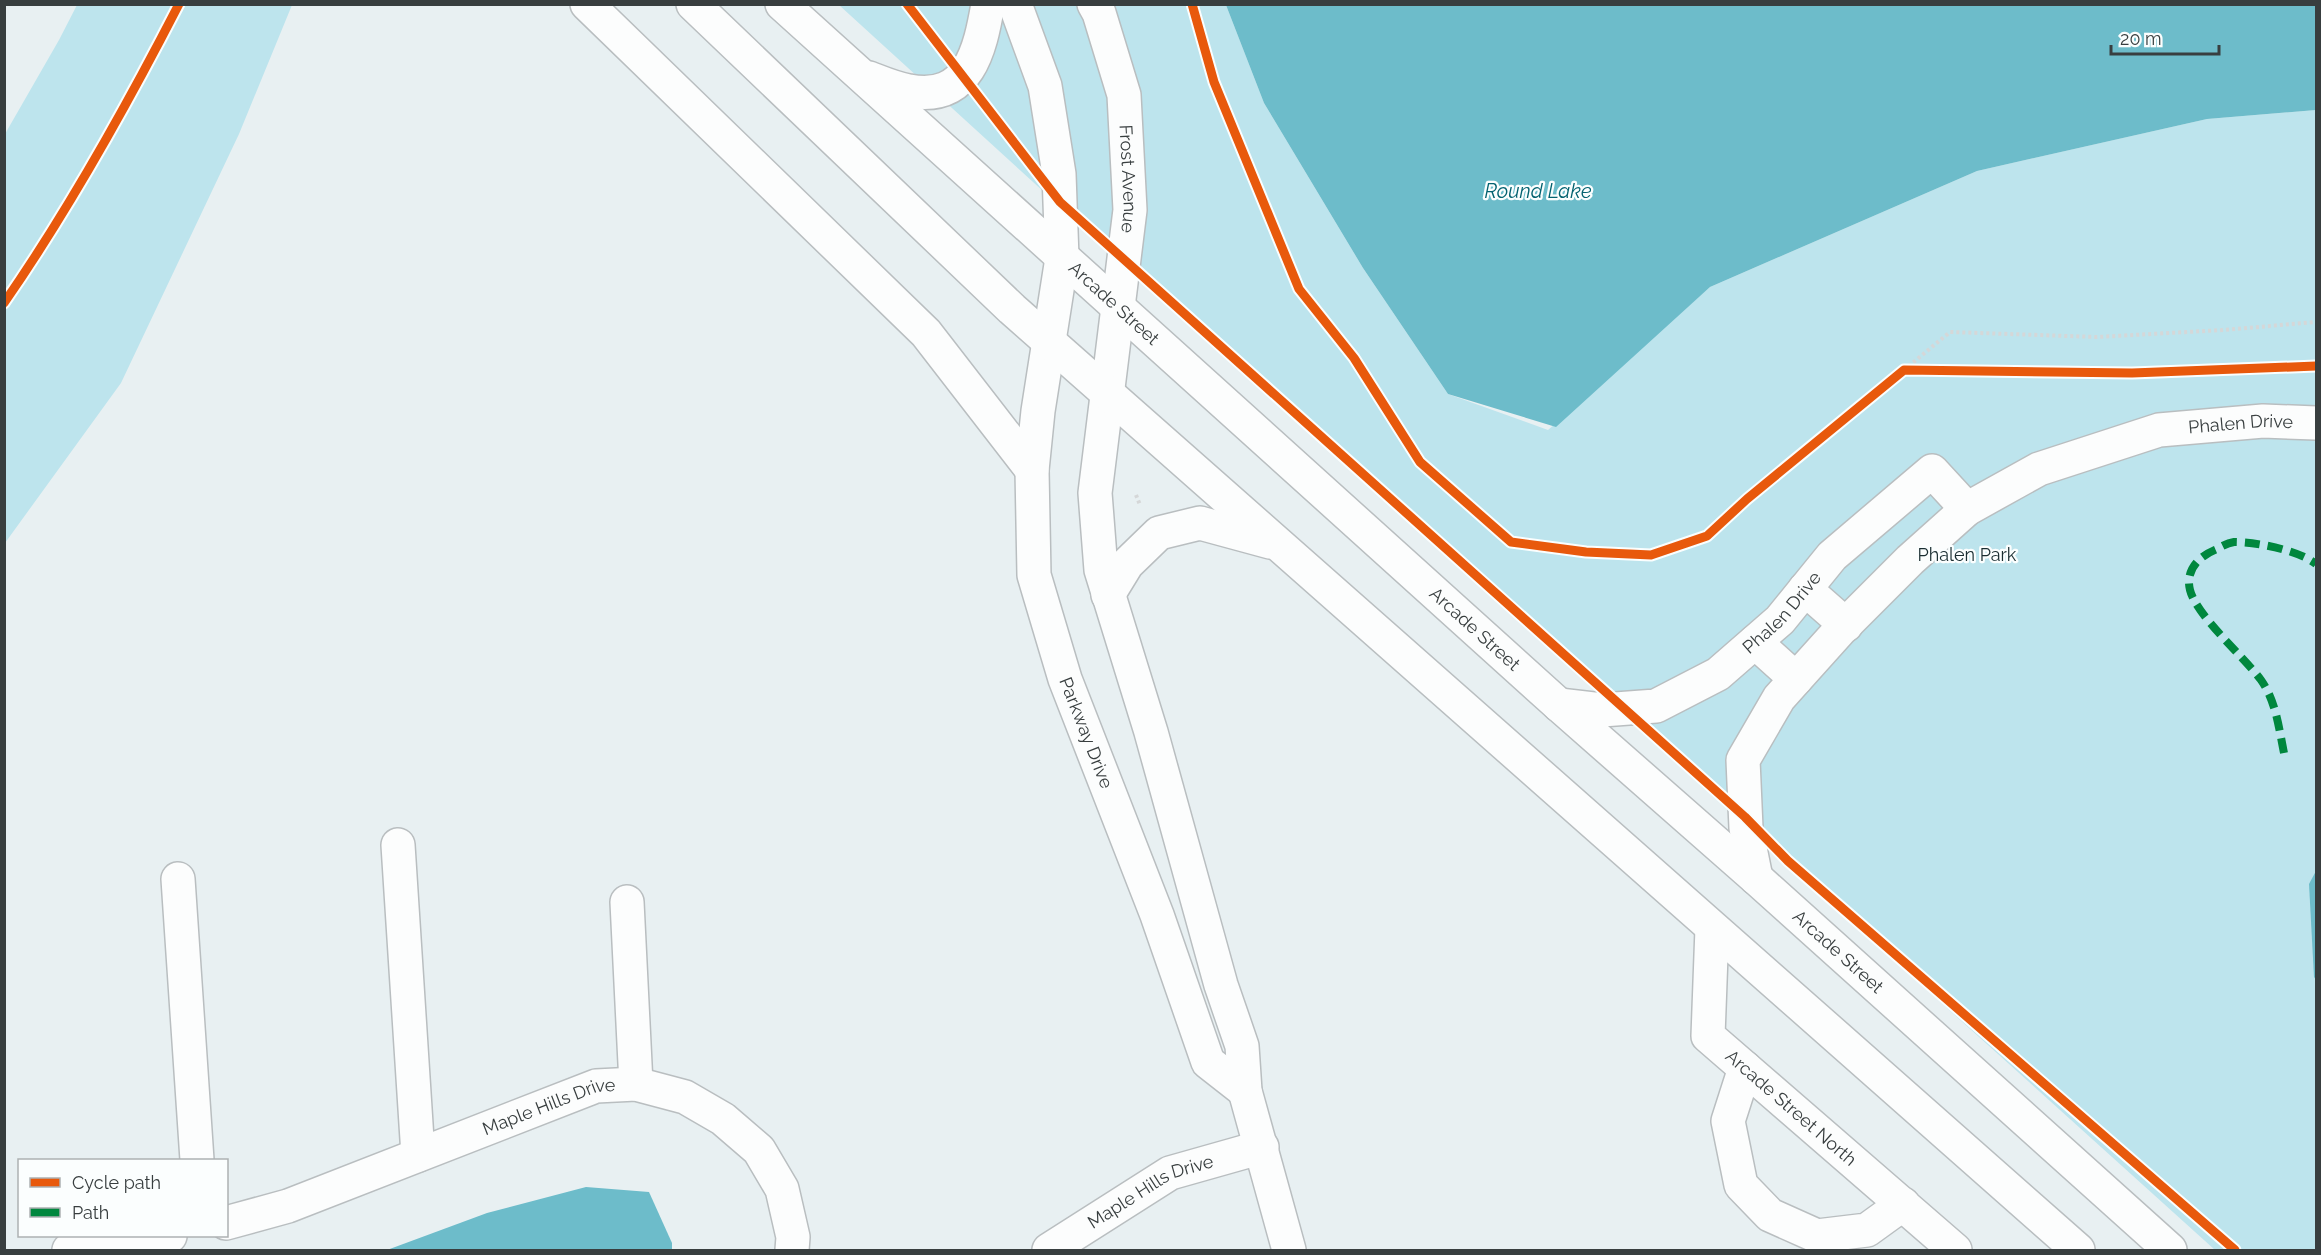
<svg xmlns="http://www.w3.org/2000/svg" width="2321" height="1255" font-family="Raleway,sans-serif">
	<style>
		.green { fill: #bde4ed }
		.water { fill: #6dbcca }
		.lines { fill: none; stroke-linecap: round; stroke-linejoin: round }
		.minor-casing { stroke: #b9bec0; stroke-width: 36 }
		.major-casing { stroke: #b9bec0; stroke-width: 36 }
		.path { stroke: #d5d7d8; stroke-width: 4; stroke-dasharray: 3 3; stroke-linecap: butt }
		.minor { stroke: #fcfdfd; stroke-width: 33 }
		.major { stroke: #fcfdfd; stroke-width: 33 }
		.quiet { stroke: #00873e; stroke-width: 8; stroke-dasharray: 15 8; stroke-linecap: butt }
		.cycleway-casing { stroke: #fbfefe; stroke-width: 13 }
		.cycleway { stroke: #e8590c; stroke-width: 9 }
		.labels { text-anchor: middle; stroke-width: 4.5; stroke-linejoin: round; paint-order: stroke }
		.street-label { font-size: 18px; fill: #383e3f; stroke: #fbfefe }
		.park-label { font-size: 18px; fill: #1a2d31; stroke: #fbfefe }
		.water-label { font-size: 20px; font-style: italic; fill: #036270; stroke: #fbfefe }
	</style>
	<rect width="100%" height="100%" fill="#e8f0f2"/>
	<g class="green">
		<polygon points="77,5 292,5 239,134 121,383 5,543 5,134 59,40"/>
		<polygon points="839,5 1226,5 1264,103 1363,268 1448,394 1548,430 1710,287 1977,171 2207,119 2316,110 2316,1250 2215,1250 1157,295"/>
	</g>
	<g class="water">
		<polygon points="1226,5 2316,5 2316,110 2207,119 1977,171 1710,287 1556,427 1448,394 1363,268 1264,103"/>
		<polygon points="2316,871 2316,980 2314,977 2309,884"/>
		<polygon points="586,1187 649,1192 672,1243 672,1250 387,1250 487,1213"/>
	</g>
	<g class="lines">
		<g class="minor-casing">
			<g id="minor">
				<polyline points="587,4 926,333 1032,470"/>
				<path id="s1" d="M1015 4 1045 86 1059 174 1062 258 1038 411 1032 470 1034 575 1065 679 1157 915 1208 1062 1245 1091"/>
				<path id="s2" d="M1094 4 1099 13 1124 95 1130 210 1095 493 1101 570 1151 732 1221 985 1242 1046 1245 1091 1289 1250"/>
				<polyline points="1805,589 1846,625"/>
				<polyline points="1755,642 1796,679"/>
				<path id="s3" d="M1559 705 1602 710 1656 706 1718 674 1780 620 1832 556 1932 471 1967 509"/>
				<polyline points="398,845 418,1155"/>
				<path id="s4" d="M1756 878 1746 828 1743 760 1779 698 1796 679 1841 629 1910 560 1967 509 2039 469 2159 430 2263 421 2316 423"/>
				<polyline points="178,879 197,1160"/>
				<polyline points="627,902 636,1084"/>
				<path id="s5" d="M1712 928 1708 1036 1955 1250"/>
				<polyline points="1745,1068 1728,1121 1741,1185 1770,1215 1817,1236 1867,1230 1903,1204"/>
				<path id="s6" d="M226 1223 288 1206 596 1086 636 1084 685 1097 723 1119 759 1150 782 1189 793 1237 792 1250"/>
				<polyline points="69,1250 126,1244 170,1236"/>
				<path id="s7" d="M1049 1250 1170 1173 1262 1147"/>
			</g>
		</g>
		<g class="major-casing">
			<g id="major">
				<polyline points="693,4 1012,309 2078,1250"/>
				<path id="s8" d="M782 4 1559 705 1756 878 2170 1250"/>
				<path d="M869 78C882 83 896 89 909 91 969 102 980 50 988 4"/>
				<polyline points="1108,595 1127,564 1159,533 1200,523 1270,542"/>
			</g>
		</g>
		<g class="path">
			<polyline points="1904,370 1950,332 2097,337 2223,330 2316,322"/>
			<polyline points="1136,495 1140,505"/>
		</g>
		<use href="#minor" class="minor"/>
		<use href="#major" class="major"/>
		<path class="quiet" d="M2284 753C2279 729 2276 701 2261 680 2244 657 2196 615 2190 590 2185 570 2199 556 2217 549 2222 546 2228 543 2234 542 2256 542 2298 550 2316 564"/>
		<g class="cycleway-casing">
			<g id="cycleway">
				<polyline points="907,4 1060,202 1745,817 1788,861 2235,1250"/>
				<polyline points="1192,4 1214,82 1299,289 1354,358 1420,462 1511,542 1586,552 1651,555 1707,536 1747,499 1904,370 2132,373 2316,366"/>
				<path d="M4 303C70 208 126 107 179 4"/>
			</g>
		</g>
		<use href="#cycleway" class="cycleway"/>
	</g>
	<g class="labels">
		<g class="street-label">
			<text dy="6" stroke="none"><textPath href="#s2" startOffset="180">Frost Avenue</textPath></text>
			<text dy="6" stroke="none"><textPath href="#s8" startOffset="447">Arcade Street</textPath></text>
			<text dy="6" stroke="none"><textPath href="#s4" startOffset="748">Phalen Drive</textPath></text>
			<text dy="6" stroke="none"><textPath href="#s3" startOffset="256">Phalen Drive</textPath></text>
			<text dy="6" stroke="none"><textPath href="#s8" startOffset="933">Arcade Street</textPath></text>
			<text dy="6" stroke="none"><textPath href="#s1" startOffset="746">Parkway Drive</textPath></text>
			<text dy="6" stroke="none"><textPath href="#s8" startOffset="1419">Arcade Street</textPath></text>
			<text dy="6" stroke="none"><textPath href="#s5" startOffset="218">Arcade Street North</textPath></text>
			<text dy="6" stroke="none"><textPath href="#s6" startOffset="344">Maple Hills Drive</textPath></text>
			<text dy="6" stroke="none"><textPath href="#s7" startOffset="118">Maple Hills Drive</textPath></text>
		</g>
		<g class="park-label">
			<text x="1967" y="561">Phalen Park</text>
		</g>
		<g class="water-label">
			<text x="1538" y="198">Round Lake</text>
		</g>
	</g>
	<rect width="2321" height="1255" fill="none" stroke="#383e3f" stroke-width="12"/>
	<rect x="18" y="1159" width="210" height="78" fill="#fbfefe" stroke="#adb1b2" stroke-width="1.5"/>
	<rect x="30" y="1178" width="30" height="9" fill="#e8590c" stroke="#adb1b2" stroke-width="1.5"/>
	<text x="72" y="1189" font-size="18" fill="#383e3f">Cycle path</text>
	<rect x="30" y="1208" width="30" height="9" fill="#00873e" stroke="#adb1b2" stroke-width="1.5"/>
	<text x="72" y="1219" font-size="18" fill="#383e3f">Path</text>
	<path d="M2111 45v9h108v-9" fill="none" stroke="#383e3f" stroke-width="3"/>
	<text x="2120" y="45" font-size="18" fill="#383e3f" stroke="#fbfefe" stroke-width="4.5" paint-order="stroke">20 m</text>
</svg>
